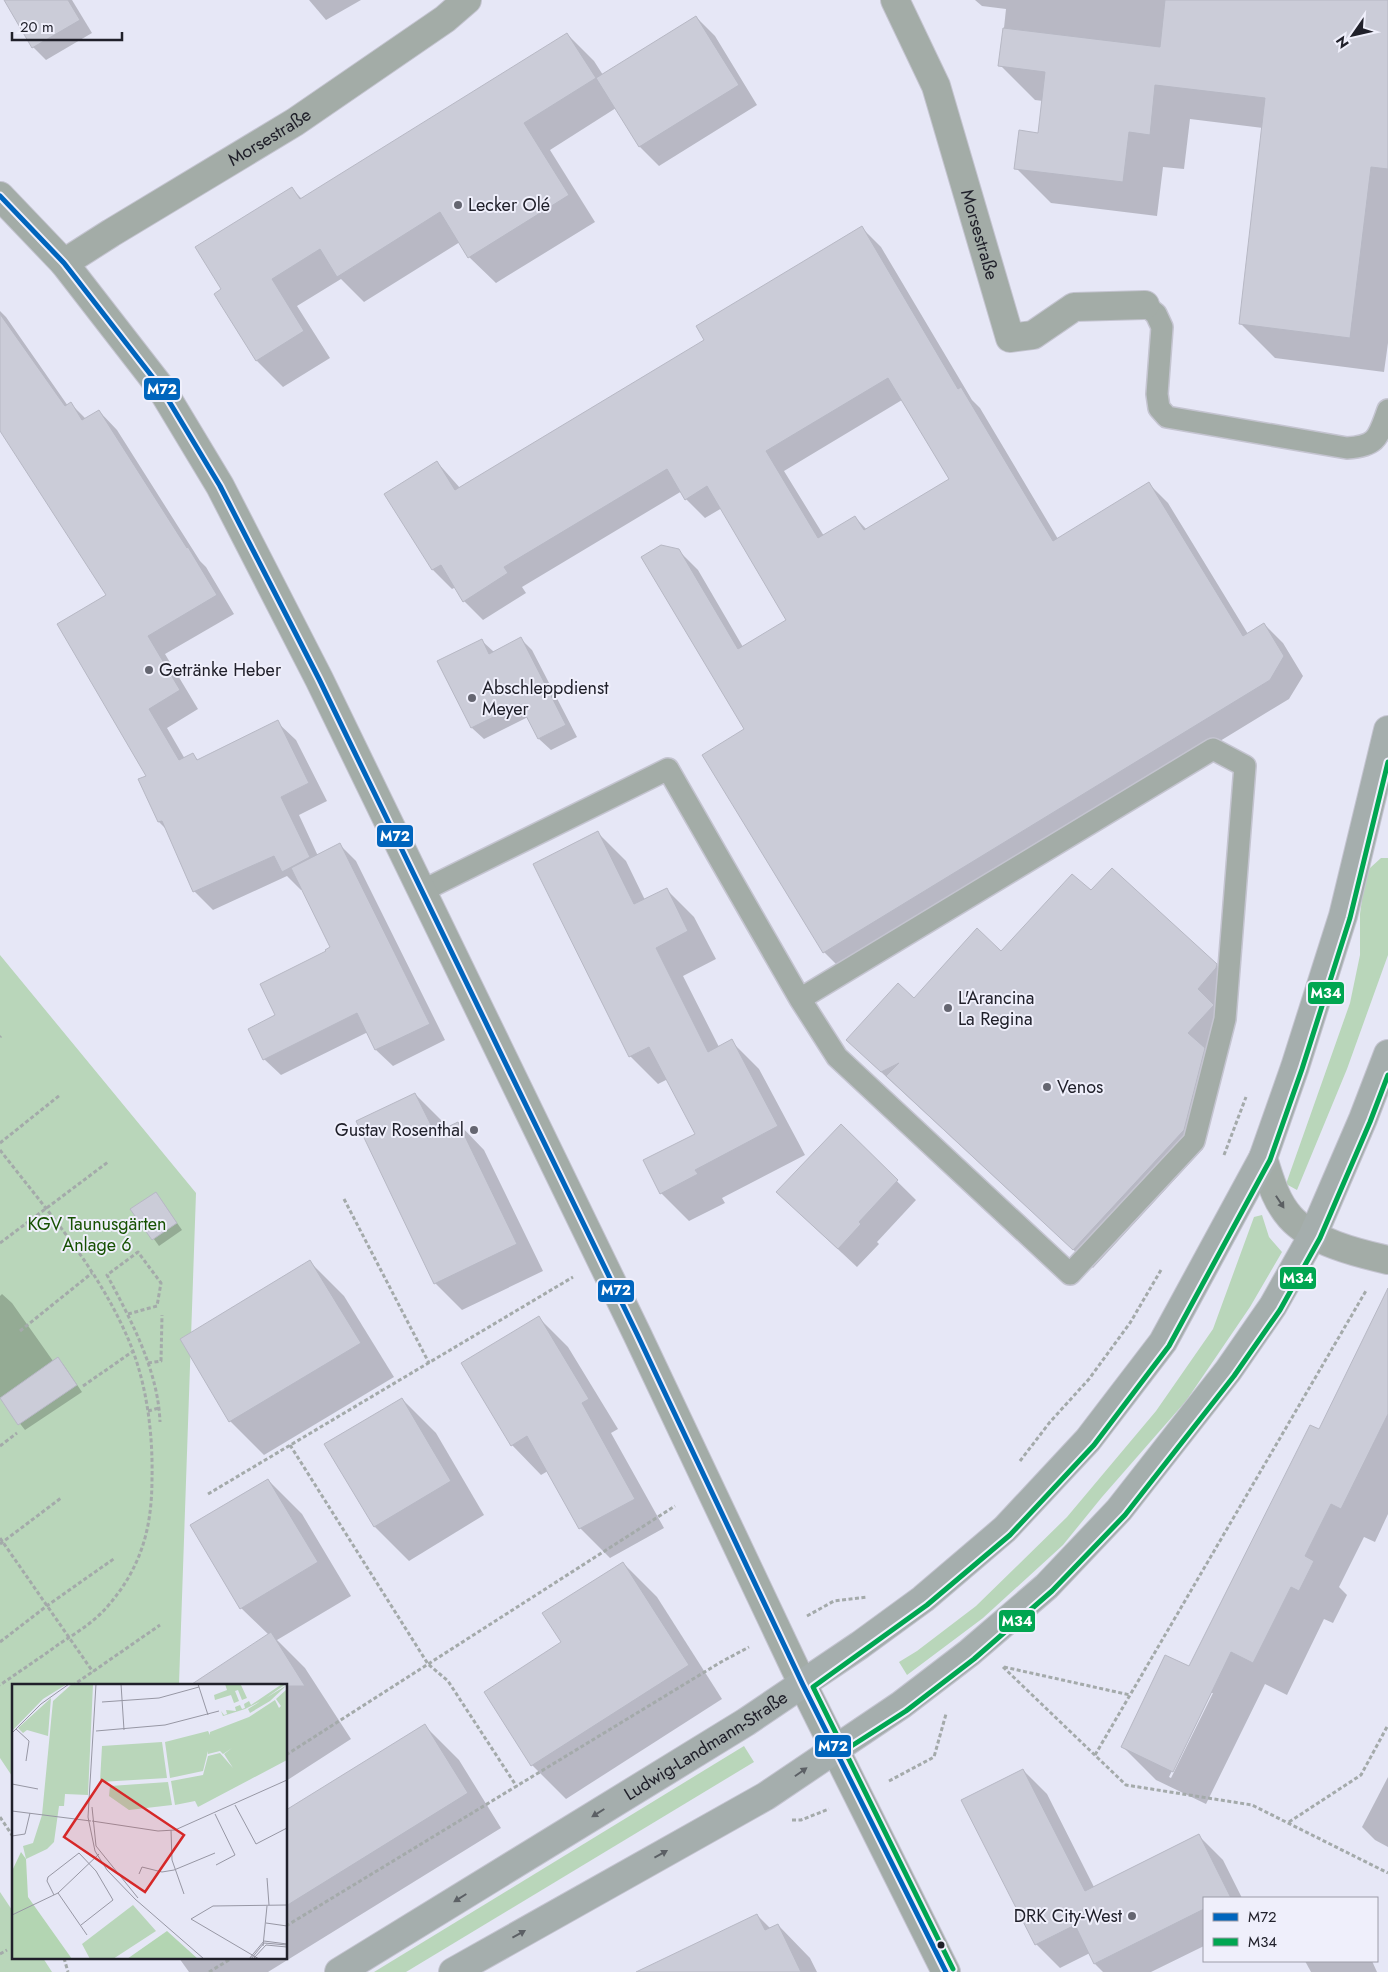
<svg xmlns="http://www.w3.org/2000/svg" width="1388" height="1972" font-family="Jost,sans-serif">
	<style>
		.green { fill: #b9d6ba }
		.shadow { fill: #0003; fill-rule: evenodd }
		.building { fill: #cbccd8; stroke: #b7b8c4; fill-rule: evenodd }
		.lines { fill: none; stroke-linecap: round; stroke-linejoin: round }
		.lane-casing { stroke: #c4c4d0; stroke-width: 24 }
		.street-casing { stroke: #c4c4d0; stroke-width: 30 }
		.secondary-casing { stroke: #c4c4d0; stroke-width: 30 }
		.primary-casing { stroke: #c4c4d0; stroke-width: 30 }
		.path { stroke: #a4aaaa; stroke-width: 3; stroke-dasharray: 4 2.5; stroke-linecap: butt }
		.lane { stroke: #a3aca7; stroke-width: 21 }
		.street { stroke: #a3aca7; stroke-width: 28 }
		.secondary { stroke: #a2aba7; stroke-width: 28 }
		.primary { stroke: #a5aead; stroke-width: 28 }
		.bus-1-casing { stroke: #efeffb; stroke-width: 9 }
		.bus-2-casing { stroke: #efeffb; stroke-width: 9 }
		.bus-1 { stroke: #0065bd; stroke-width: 5 }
		.bus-2 { stroke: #00a651; stroke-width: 5 }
		.oneway { fill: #5b5f62 }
		.oneway2 { fill: #5c6065 }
		.poi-dot { fill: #656671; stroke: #efeffb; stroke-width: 2 }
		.bus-dot { fill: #20202a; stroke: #efeffb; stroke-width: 2 }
		.labels { text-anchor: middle; stroke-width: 4; stroke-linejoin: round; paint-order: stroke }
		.street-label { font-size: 18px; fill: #20202a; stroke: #efeffb }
		.poi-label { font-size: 18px; fill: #20202a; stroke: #efeffb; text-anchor: start }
		.park-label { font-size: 18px; fill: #155001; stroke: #efeffb }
		.inset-road { fill: none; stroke: #9797a4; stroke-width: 1 }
		.view { fill: #d62828; fill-opacity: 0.15; stroke: #d62828; stroke-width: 2.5 }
		.inset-edge { fill: none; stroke: #20202a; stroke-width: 2.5 }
		.line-badge { stroke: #efeffb; stroke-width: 2 }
		.badge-label { font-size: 14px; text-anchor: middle; font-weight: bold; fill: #fff }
	</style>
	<rect width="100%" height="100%" fill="#e6e7f6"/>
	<g class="green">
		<polygon points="1381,858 1388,858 1388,955 1347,1069 1297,1190 1286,1184 1350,1003 1360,955 1360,914 1364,884 1370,868"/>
		<polygon points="0,955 196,1193 179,1684 177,1686 14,1686 14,1779 0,1758"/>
		<polygon points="1262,1215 1269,1237 1282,1252 1250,1307 1186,1401 1102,1497 1063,1545 983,1618 907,1675 899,1662 917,1651 976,1606 1067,1517 1156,1411 1213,1329 1254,1217"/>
		<polygon points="744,1746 754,1762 406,1972 374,1972"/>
		<polygon points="0,1892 14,1913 14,1958 43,1958 52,1972 0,1972"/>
	</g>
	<g class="shadow">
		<polygon points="5,0 72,0 92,33 46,60 33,47"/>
		<polygon points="309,0 361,0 326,20"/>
		<polygon points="975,0 1388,0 1388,343 1384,372 1275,358 1240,323 1263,128 1190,119 1184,169 1163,167 1157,216 1051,203 1016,168 1039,134 1043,101 1035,100 1000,65 1006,9 982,6"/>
		<polygon points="696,17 715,36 757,105 659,166 640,147 616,108 550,150 595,222 496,283 469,257 460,242 364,302 341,279 297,306 330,358 283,387 257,361 216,294 223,290 292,189 302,199 567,34 594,61 603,75"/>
		<path d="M862 228 881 247 972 400 980 408 1058 539 1149 484 1168 503 1248 634 1264 624 1283 643 1303 676 1289 699 843 971 824 952 745 730 678 550 698 570 743 647 788 621 722 508 705 518 686 499 682 491 522 587 526 593 483 620 464 601 456 587 452 589 433 570 386 495 437 462 460 488 706 341ZM902 400 950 480 867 530 855 517 824 536 784 471Z"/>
		<polygon points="0,311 6,317 68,406 71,404 86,419 99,411 117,430 200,561 206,567 234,614 165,654 198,709 167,728 185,759 193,755 199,761 277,722 296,740 327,801 299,815 318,856 340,845 356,861 445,1040 393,1066 376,1050 368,1032 281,1075 264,1059 277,1016 332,948 303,889 301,890 287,876 213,910 194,891 166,829 159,822 140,780 148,776 107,596 0,416"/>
		<polygon points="521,639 532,650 577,737 551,750 539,739 528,717 484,739 472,728 438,662 481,640 494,652"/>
		<polygon points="598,833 626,861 645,900 666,889 694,917 716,959 683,976 719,1047 731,1041 759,1069 805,1155 722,1198 725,1203 689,1221 661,1193 697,1134 668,1079 658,1084 630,1056"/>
		<polygon points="1091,892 1216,965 1235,985 1223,1068 1203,1149 1093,1268 867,1059 914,1000 1001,953"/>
		<polygon points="415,1094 442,1121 446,1129 458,1123 484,1150 543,1271 462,1310 435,1283"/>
		<polygon points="841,1126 916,1200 877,1242 879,1244 857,1267 797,1211"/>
		<polygon points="156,1193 182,1230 159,1246 132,1209"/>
		<polygon points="310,1262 344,1296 394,1377 264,1455 230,1421"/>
		<polygon points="2,1294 12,1303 53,1361 57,1358 63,1364 82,1392 25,1430 0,1398 0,1296"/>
		<polygon points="539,1318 568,1347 618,1429 611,1433 664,1528 610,1558 580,1528 548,1471 541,1475 512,1445"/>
		<path d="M1388 1321V1514L1375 1542 1364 1537 1339 1587 1347 1595 1333 1623 1324 1619 1287 1695 1265 1684 1206 1804 1156 1780 1122 1746 1190 1668 1320 1431ZM1210 1693H1213L1171 1778 1169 1777Z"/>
		<polygon points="402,1399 436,1433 484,1515 409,1561 375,1527"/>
		<polygon points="268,1480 302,1514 351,1596 277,1640 305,1668 351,1739 286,1781 286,1686 269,1635 241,1608"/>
		<polygon points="623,1563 657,1597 722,1699 566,1799 532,1765 563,1642"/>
		<polygon points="425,1726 459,1760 501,1828 268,1972 189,1972 179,1958 286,1958 286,1812"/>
		<polygon points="1023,1770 1047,1794 1094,1887 1198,1835 1223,1860 1242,1898 1204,1898 1204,1946 1151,1972 1103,1972 1095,1964 1090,1953 1060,1968 1036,1944"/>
		<polygon points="1388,1777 1388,1847 1375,1840 1362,1827"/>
		<polygon points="757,1915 771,1929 778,1925 810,1958 817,1972 638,1972"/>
		<polygon points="1305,1961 1372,1961 1377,1972 1311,1972"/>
	</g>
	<g class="building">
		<polygon points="4,0 68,0 80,20 32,48"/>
		<polygon points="1165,0 1388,0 1388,169 1371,167 1350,338 1239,324 1265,98 1155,85 1150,135 1129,132 1123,182 1014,169 1019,130 1038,133 1045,72 998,66 1003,28 1160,47"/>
		<polygon points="696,16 739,85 639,147 596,78"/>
		<polygon points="567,33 596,78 524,123 569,195 468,258 440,212 337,277 320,249 272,279 304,331 256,361 214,294 221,289 195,247 292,187 300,199"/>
		<path d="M862 226 958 389 961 387 1053 541 1149 482 1243 636 1264 623 1284 656 1270 680 823 953 702 755 744 729 641 557 661 545 679 549 738 649 786 620 707 486 685 500 667 469 504 567 508 573 463 602 441 565 432 570 384 494 437 461 455 490 704 340 696 326ZM888 378 949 479 864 530 855 516 818 538 766 451Z"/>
		<polygon points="0,314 65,406 71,402 82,420 99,410 187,548 188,547 217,595 148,636 180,690 149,709 179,760 193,753 197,760 278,720 309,783 281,797 310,857 282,872 274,856 193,892 162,821 158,822 138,779 146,776 57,624 106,595 0,431"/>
		<polygon points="521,637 566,725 538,739 520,704 471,728 437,661 482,639 489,654"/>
		<polygon points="598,831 634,904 667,888 688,931 656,948 708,1052 732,1039 778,1126 695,1170 698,1174 660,1194 643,1160 695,1134 649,1047 629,1057 533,864"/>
		<polygon points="340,843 430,1024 375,1050 357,1013 263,1060 248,1029 275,1015 260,984 326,951 325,950 330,947 291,868"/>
		<polygon points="1112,868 1217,964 1216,968 1198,989 1214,1005 1188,1033 1205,1048 1184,1130 1073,1250 886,1076 899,1063 881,1072 846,1040 898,983 914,998 977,928 1001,951 1072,874 1091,890"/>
		<polygon points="415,1093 435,1133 458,1122 517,1244 434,1284 356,1121"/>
		<polygon points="841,1124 898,1180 859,1222 861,1224 838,1249 776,1192"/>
		<polygon points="156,1192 177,1223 152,1240 130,1209"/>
		<polygon points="310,1260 361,1343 229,1422 180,1339"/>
		<polygon points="1388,1288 1388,1414 1341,1509 1331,1504 1305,1556 1314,1561 1299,1591 1291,1587 1253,1663 1231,1652 1173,1772 1121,1747 1165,1655 1189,1666 1310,1425 1319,1429"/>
		<polygon points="539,1316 589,1399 582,1403 635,1499 579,1529 527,1436 511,1446 461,1363"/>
		<polygon points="58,1357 77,1385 18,1425 0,1398"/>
		<polygon points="402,1398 451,1481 374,1527 324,1444"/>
		<polygon points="268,1479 318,1562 240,1609 190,1525"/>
		<polygon points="623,1562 689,1665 531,1766 484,1692 561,1642 542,1613"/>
		<polygon points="271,1632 305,1686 189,1686"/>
		<polygon points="425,1724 468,1793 286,1906 286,1810"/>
		<polygon points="1023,1769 1085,1891 1199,1834 1231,1898 1204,1898 1204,1909 1094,1964 1075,1925 1035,1945 961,1800"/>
		<polygon points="757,1914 765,1930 778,1924 801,1972 636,1972"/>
	</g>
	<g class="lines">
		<g class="lane-casing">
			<g id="lane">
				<path d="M1145 305 1156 314 1162 327 1157 394 1159 408 1167 417 1347 448C1378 446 1378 437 1388 410"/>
				<polyline points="422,891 668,769 800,999 1213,749 1245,766 1225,1019 1194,1141 1070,1274 837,1057 800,999"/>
			</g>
		</g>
		<g class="street-casing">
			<g id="street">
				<path id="s1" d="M895 0 936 86 1010 338 1033 335 1074 307 1145 305"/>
				<polyline points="0,196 64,263 161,388 220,486 319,679 637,1334 803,1685"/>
				<path id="s2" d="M64 263 111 233 295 122 445 19 467 0"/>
				<path d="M1263 1158C1270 1179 1275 1200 1290 1217 1312 1242 1357 1253 1388 1260"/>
			</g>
		</g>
		<g class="secondary-casing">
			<polyline id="secondary" points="803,1685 946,1972"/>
		</g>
		<g class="primary-casing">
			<g id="primary">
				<path id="s3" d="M339 1972 746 1722 860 1645 923 1599 1005 1529 1088 1440 1163 1342 1263 1158 1295 1067 1343 916 1388 730"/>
				<polyline points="453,1972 766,1796 901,1705 969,1653 1047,1586 1119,1510 1228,1371 1273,1306 1313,1235 1363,1119 1388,1054"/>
			</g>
		</g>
		<g class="path">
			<polyline points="0,1037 1,1036"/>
			<polyline points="0,1143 60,1095"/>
			<path d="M0 1150C45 1208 96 1266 126 1334 146 1378 153 1430 152 1478 152 1529 141 1568 107 1607 94 1622 76 1633 59 1644 40 1658 20 1671 0 1685"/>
			<polyline points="1224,1155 1246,1097"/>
			<polyline points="344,1199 429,1363"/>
			<polyline points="0,1243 108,1162"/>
			<path d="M128 1314 157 1306 161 1283 138 1252 107 1275C131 1320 158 1370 160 1422"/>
			<polyline points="20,1331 92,1273"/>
			<polyline points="148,1363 161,1361 162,1315"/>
			<polyline points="83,1386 132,1352"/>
			<polyline points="148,1411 159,1408"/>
			<polyline points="290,1445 428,1664 448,1681 517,1787"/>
			<polyline points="0,1446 17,1433"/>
			<polyline points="1020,1461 1050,1422 1089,1379 1130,1323 1161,1270"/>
			<polyline points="208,1494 573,1277"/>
			<polyline points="0,1538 93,1672"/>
			<polyline points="0,1544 61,1498"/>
			<polyline points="807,1616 834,1601 867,1597"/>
			<polyline points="0,1642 48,1605 115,1558"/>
			<polyline points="1003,1667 1126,1785 1252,1805 1388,1873"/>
			<polyline points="1004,1667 1130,1695"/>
			<polyline points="72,1686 160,1625"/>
			<polyline points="286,1755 675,1506"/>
			<polyline points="1095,1755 1367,1289"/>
			<polyline points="889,1781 934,1757 946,1714"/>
			<polyline points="0,1817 14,1838"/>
			<polyline points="792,1820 801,1820 829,1809"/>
			<polyline points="1289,1822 1361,1775 1388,1725"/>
			<polyline points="286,1926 721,1662 749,1647"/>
			<polyline points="0,1954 7,1950"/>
			<polyline points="64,1958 68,1972"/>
			<polyline points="209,1972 232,1958"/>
		</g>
		<use href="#lane" class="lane"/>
		<use href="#street" class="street"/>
		<use href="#secondary" class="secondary"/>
		<use href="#primary" class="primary"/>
		<g class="bus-1-casing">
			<polyline id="bus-1" points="0,196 64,263 161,388 220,486 319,679 637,1334 803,1685 946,1972"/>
		</g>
		<g class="bus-2-casing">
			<g id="bus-2">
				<polyline points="839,1754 906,1711 974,1659 1052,1591 1125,1515 1234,1376 1280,1310 1320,1238 1370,1122 1388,1075"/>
				<polyline points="953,1969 813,1687 927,1605 1010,1535 1094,1445 1169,1346 1270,1160 1302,1069 1350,918 1388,762"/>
			</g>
		</g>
		<use href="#bus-1" class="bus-1"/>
		<use href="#bus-2" class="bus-2"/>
	</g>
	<defs><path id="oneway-solid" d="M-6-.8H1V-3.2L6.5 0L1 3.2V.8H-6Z" transform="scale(1.25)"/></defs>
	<use class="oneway" href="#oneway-solid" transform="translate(1280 1202) rotate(57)"/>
	<g class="oneway2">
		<use href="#oneway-solid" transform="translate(801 1772) rotate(-35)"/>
		<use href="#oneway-solid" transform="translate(598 1813) rotate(148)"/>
		<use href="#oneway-solid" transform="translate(661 1854) rotate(-29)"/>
		<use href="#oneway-solid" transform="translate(460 1898) rotate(148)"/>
		<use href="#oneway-solid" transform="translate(519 1934) rotate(-29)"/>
	</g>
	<g class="poi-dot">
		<circle cx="458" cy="205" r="5"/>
		<circle cx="149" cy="670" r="5"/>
		<circle cx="472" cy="698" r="5"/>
		<circle cx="948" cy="1008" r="5"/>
		<circle cx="1047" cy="1087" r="5"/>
		<circle cx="474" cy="1130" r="5"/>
		<circle cx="1132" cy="1916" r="5"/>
	</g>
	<circle class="bus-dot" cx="941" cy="1945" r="4.5"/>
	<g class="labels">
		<g class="street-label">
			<text dy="6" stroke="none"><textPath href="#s2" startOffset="241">Morsestraße</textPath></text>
			<text dy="6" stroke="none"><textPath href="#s1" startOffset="250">Morsestraße</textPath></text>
			<text dy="6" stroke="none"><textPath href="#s3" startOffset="431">Ludwig-Landmann-Straße</textPath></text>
		</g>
		<g class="poi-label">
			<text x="468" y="211">Lecker Olé</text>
			<text x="159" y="676">Getränke Heber</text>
			<text x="482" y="694">Abschleppdienst<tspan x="482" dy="21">Meyer</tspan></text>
			<text x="958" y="1004">L'Arancina<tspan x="958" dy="21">La Regina</tspan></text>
			<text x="1057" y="1093">Venos</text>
			<text x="464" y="1136" text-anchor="end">Gustav Rosenthal</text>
			<text x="1122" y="1922" text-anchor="end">DRK City-West</text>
		</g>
		<g class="park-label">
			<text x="97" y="1230">KGV Taunusgärten<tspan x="97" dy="21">Anlage 6</tspan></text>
		</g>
	</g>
	<g transform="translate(12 1684)">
		<rect width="275" height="275" fill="#e6e7f6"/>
		<path d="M0 0H55L31 15 0 47ZM60 0H81L76 111 53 110 52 122H47L42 158 35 165 14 175 11 162 21 159 30 131 41 17ZM213 0 229 1 235 14 230 16 226 6 223 7 227 17 222 19 219 11 203 16 202 11 215 6ZM270 0H274L251 16 233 25 211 32 209 27 212 31 215 30 214 26 224 27 223 23 228 21 230 25 233 24 232 20 237 17 239 21ZM275 1 258 17 238 29 236 25ZM275 5V76L186 123 183 117 163 121 159 97 191 91 196 72 208 69 221 84 212 70 220 64 211 70 208 67 196 70V67L191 87 158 94 153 58 196 47 198 51V48L237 33 263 16 267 24 269 22 264 15ZM39 14 36 52 15 46 11 49 6 44ZM150 58 155 94 88 98 90 62ZM156 98 160 121 117 126 97 112 98 102ZM121 221 144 247 101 275H78L70 260Z" fill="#b9d6ba"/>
		<path d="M9 168 14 175 16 213 60 275H0V187ZM155 247 186 275H115Z" fill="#b3d5b2"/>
		<path class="inset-road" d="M84 0 76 133 83 167 95 186 123 215 192 275M109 0 112 46M186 0 196 31M90 18 147 14 187 3M4 45 17 57 14 77M84 47 153 41 207 27M0 49 29 20 57 0M0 100 26 105M223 121 244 160 275 144M80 123 84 162 126 214M0 127 79 137M203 130 223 171 204 181M80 137 146 147 163 146 275 96M159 146 160 176 172 210M0 152 13 150 18 129M127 190 130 183 150 188 162 186 203 169M255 194 257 221M46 209 75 251M42 211 35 197 36 193 67 169 84 187 101 216 69 241M0 231 46 209 87 170M254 239 275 242M251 262 255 222M237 275 252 257 275 260M239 275 252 259 275 261M241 275 254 261 275 263M247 275 179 235 201 222 275 221"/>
		<path class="view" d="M90 96 172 151 133 208 52 153Z"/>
		<rect width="275" height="275" class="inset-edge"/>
	</g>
	<g class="line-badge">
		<rect x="143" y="377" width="38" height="24" rx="5" fill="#0065bd"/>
		<rect x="376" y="824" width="38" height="24" rx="5" fill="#0065bd"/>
		<rect x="1307" y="981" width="38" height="24" rx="5" fill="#00a651"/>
		<rect x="1279" y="1266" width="38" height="24" rx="5" fill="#00a651"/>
		<rect x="597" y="1279" width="38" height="24" rx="5" fill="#0065bd"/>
		<rect x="998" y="1609" width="38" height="24" rx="5" fill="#00a651"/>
		<rect x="814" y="1734" width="38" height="24" rx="5" fill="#0065bd"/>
	</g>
	<g class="badge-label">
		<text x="162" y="394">M72</text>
		<text x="395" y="841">M72</text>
		<text x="1326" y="998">M34</text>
		<text x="1298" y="1283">M34</text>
		<text x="616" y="1295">M72</text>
		<text x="1017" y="1626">M34</text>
		<text x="833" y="1751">M72</text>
	</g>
	<rect x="1203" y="1897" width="175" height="65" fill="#efeffb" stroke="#9c9ca7"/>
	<rect x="1213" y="1913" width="25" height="8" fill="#0065bd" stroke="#9c9ca7"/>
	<text x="1248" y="1922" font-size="15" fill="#20202a">M72</text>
	<rect x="1213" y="1938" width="25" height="8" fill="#00a651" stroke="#9c9ca7"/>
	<text x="1248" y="1947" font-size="15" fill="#20202a">M34</text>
	<g transform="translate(1353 35) rotate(236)" stroke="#efeffb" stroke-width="4" paint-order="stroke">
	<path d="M0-4L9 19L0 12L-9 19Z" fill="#20202a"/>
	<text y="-8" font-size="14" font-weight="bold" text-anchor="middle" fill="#20202a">N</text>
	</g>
	<path d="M12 32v8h110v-8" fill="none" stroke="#20202a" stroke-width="2.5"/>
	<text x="20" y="32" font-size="15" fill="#20202a" stroke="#efeffb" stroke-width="4" paint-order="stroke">20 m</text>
</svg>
